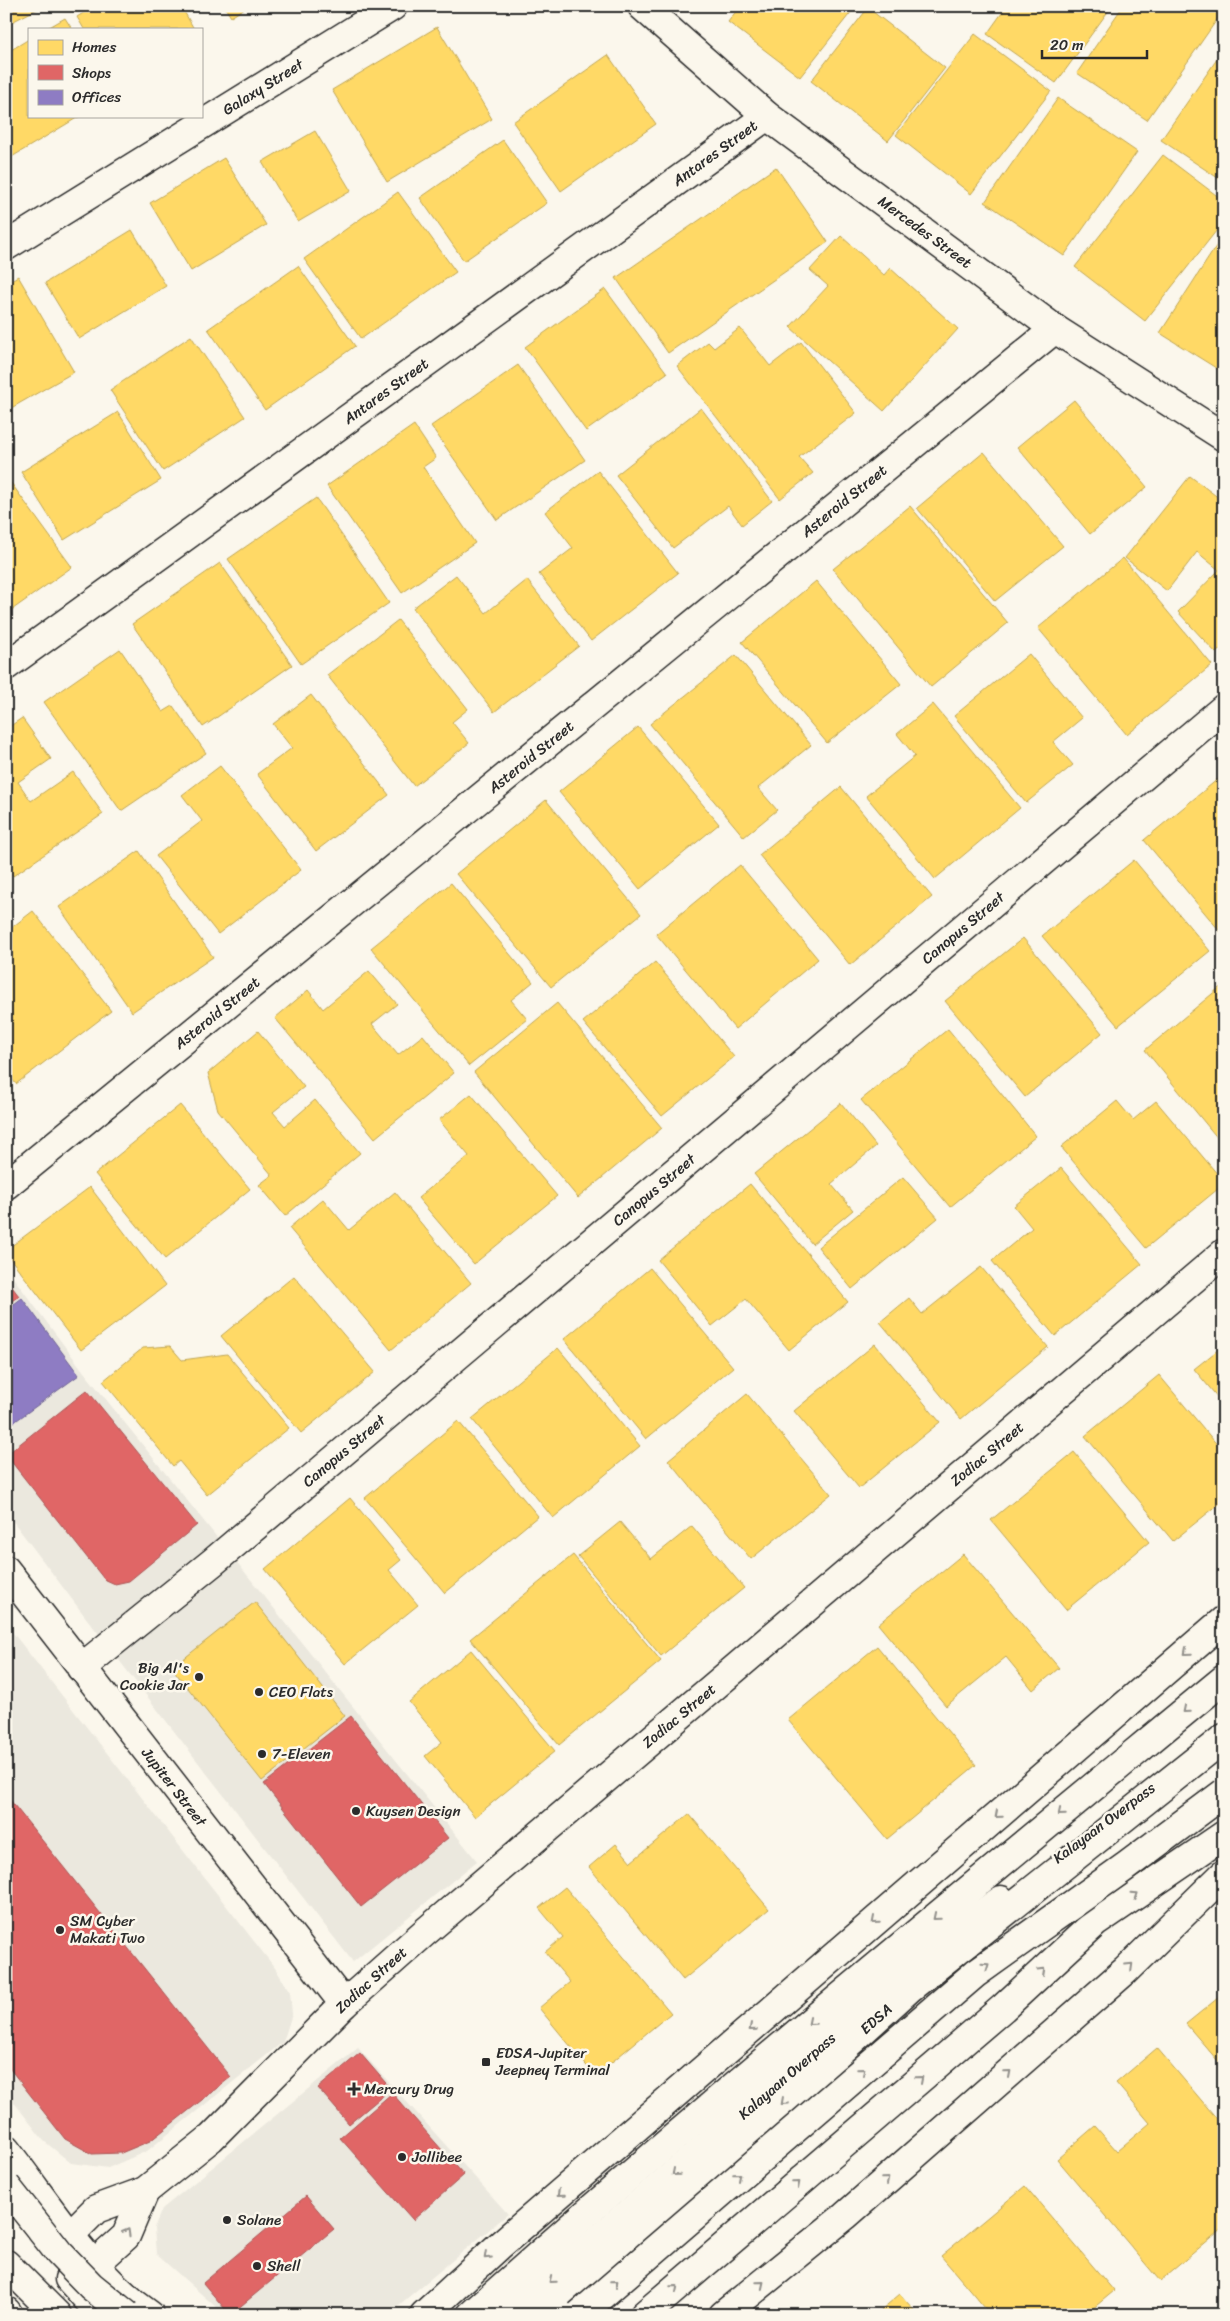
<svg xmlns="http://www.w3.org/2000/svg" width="1230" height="2321" font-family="Sriracha,sans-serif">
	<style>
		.built { fill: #ebe8de }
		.homes { fill: #ffd966; stroke: #bfa554 }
		.shops { fill: #e06666; stroke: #aa5454 }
		.offices { fill: #8e7cc3; stroke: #706495 }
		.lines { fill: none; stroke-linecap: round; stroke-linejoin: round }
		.street-casing { stroke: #2b2b2b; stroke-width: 31 }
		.primary-casing { stroke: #2b2b2b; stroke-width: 31 }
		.highway-casing { stroke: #2b2b2b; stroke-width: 31 }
		.street { stroke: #fbf7ec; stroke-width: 28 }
		.primary { stroke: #fbf7ec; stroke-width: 28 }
		.highway { stroke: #fbf7ec; stroke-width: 28 }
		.primary-bridge-casing { stroke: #2b2b2b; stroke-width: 31; stroke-linecap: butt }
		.primary-bridge { stroke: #fbf7ec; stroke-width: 28 }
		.oneway { stroke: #93918c }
		.poi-dot { fill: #2b2b2b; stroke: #fbf7ec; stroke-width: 2 }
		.labels { text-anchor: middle; stroke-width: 5; stroke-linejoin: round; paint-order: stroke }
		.street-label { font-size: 15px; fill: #2b2b2b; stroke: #fbf7ec }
		.poi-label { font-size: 15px; fill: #2b2b2b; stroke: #fbf7ec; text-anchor: start }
	</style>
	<rect width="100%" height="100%" fill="#fbf7ec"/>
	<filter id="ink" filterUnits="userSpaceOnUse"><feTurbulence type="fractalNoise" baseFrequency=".02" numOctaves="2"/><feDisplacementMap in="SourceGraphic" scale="10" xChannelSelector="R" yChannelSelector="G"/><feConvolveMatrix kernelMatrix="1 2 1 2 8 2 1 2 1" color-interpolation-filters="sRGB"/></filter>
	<g filter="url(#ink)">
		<g class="built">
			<polygon points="6,1268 84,1372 477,1861 353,1962 77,1606 6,1512"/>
			<polygon points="6,1624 275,1968 290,1992 292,2014 283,2042 147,2151 108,2168 71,2163 44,2141 6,2092"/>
			<polygon points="358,2048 508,2214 387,2315 225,2315 156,2254 154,2228 162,2209"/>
		</g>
		<g class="homes">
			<polygon points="6,6 43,6 6,25"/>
			<polygon points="94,6 181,6 194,29 84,29 77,17"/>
			<polygon points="224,6 248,6 231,17"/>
			<polygon points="740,6 856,6 800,77 728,22"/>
			<polygon points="1007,6 1112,6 1056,83 987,34"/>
			<polygon points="1123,6 1215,6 1223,11 1147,120 1077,73"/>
			<polygon points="868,8 945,68 888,141 811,81"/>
			<polygon points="65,18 72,29 46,29"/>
			<polygon points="437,27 492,119 387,182 332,90"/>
			<polygon points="975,34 1051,91 971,194 896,135"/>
			<polygon points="29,39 29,116 80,116 10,158 6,152 6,53"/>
			<polygon points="1224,49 1224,182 1161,140"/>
			<polygon points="608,55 656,124 561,191 513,122"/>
			<polygon points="1058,98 1137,152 1064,256 985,202"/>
			<polygon points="315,131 351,191 298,222 262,162"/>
			<polygon points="503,140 547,203 464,261 420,198"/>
			<polygon points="1163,155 1224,201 1224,221 1145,321 1075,267"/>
			<polygon points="224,158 266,225 191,271 150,203"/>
			<polygon points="776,167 828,242 668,353 616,278"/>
			<polygon points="398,192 456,272 361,339 304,259"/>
			<polygon points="132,230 166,286 79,339 45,283"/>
			<polygon points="1224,234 1224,373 1160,333"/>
			<polygon points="841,236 884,275 890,268 958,329 884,411 790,327 828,286 810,270"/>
			<polygon points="298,266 355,346 265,410 208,329"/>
			<polygon points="18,276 74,372 6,411 6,283"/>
			<polygon points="605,289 667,373 586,431 525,347"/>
			<polygon points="740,328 770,366 801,342 856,413 799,457 813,473 780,499 677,366 708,342 714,348"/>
			<polygon points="191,336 245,417 163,471 110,390"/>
			<polygon points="518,365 585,460 497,520 431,426"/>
			<polygon points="1074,400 1147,487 1090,534 1017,447"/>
			<polygon points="701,408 772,501 742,525 728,506 673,548 616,475"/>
			<polygon points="118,412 161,480 64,540 21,472"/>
			<polygon points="414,425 436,458 423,467 475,543 402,593 327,486"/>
			<polygon points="984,452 1063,546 995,601 917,508"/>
			<polygon points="598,471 678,573 591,641 539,574 573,548 545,512"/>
			<polygon points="6,476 72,567 6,614"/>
			<polygon points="1190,476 1224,502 1224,646 1216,653 1178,612 1219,570 1197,552 1167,591 1125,558"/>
			<polygon points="316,498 389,603 301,664 228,559"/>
			<polygon points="910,506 1008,623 931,687 833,569"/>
			<polygon points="1123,558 1212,665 1127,735 1038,628"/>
			<polygon points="220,563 292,665 203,727 132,624"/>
			<polygon points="456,575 486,613 527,580 579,646 494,712 413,608"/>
			<polygon points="816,581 901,684 827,743 742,642"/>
			<polygon points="398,620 468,709 452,722 469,743 414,786 327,675"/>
			<polygon points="120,649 163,712 173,706 206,753 121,811 44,702"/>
			<polygon points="1029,654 1082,718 1053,742 1073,765 1026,803 954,716"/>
			<polygon points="736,655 811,745 758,788 777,810 744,837 650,724"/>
			<polygon points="311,695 389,795 316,851 257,774 292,748 273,724"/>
			<polygon points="933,704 1020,808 935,879 866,796 915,756 897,734"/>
			<polygon points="22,718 51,759 18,782 31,801 73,772 103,814 13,876 6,866 6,729"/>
			<polygon points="638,727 719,824 640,889 559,792"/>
			<polygon points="220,766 301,870 218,934 156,856 202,821 182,795"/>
			<polygon points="1224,774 1224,936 1144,840"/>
			<polygon points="841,787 932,897 850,965 759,855"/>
			<polygon points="546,800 641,914 551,987 456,874"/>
			<polygon points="139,851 213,957 132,1012 59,907"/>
			<polygon points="1134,860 1210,951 1118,1026 1042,936"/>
			<polygon points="740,865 818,959 735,1029 656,934"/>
			<polygon points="451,883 533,982 511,1000 527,1019 469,1066 371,948"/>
			<polygon points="33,911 111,1011 16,1084 6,1072 6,932"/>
			<polygon points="1023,938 1102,1033 1025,1097 945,1001"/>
			<polygon points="655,962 734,1057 662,1116 583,1022"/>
			<polygon points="369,971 397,1004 372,1024 398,1055 423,1035 454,1073 375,1138 275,1018 308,990 323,1009"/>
			<polygon points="1224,984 1224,1146 1145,1050"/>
			<polygon points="557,1003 662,1128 578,1198 474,1072"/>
			<polygon points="948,1029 1036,1136 950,1207 861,1100"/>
			<polygon points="258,1031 304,1087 273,1112 285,1126 315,1100 360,1153 285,1216 259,1185 272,1175 218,1110 208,1073"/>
			<polygon points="471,1094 557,1196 474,1264 418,1198 469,1156 439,1120"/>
			<polygon points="1117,1101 1133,1120 1156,1101 1224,1182 1224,1184 1146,1248 1061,1147"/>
			<polygon points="841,1103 876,1146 831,1184 853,1210 812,1244 754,1174"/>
			<polygon points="180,1105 250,1189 165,1259 95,1174"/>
			<polygon points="1061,1168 1142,1264 1055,1336 992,1261 1032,1228 1014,1206"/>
			<polygon points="903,1177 938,1218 852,1289 818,1247"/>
			<polygon points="750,1184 848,1302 789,1350 746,1299 712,1326 658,1260"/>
			<polygon points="90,1187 165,1286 81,1350 6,1253 6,1250"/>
			<polygon points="395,1192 471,1283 391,1350 289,1228 323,1199 349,1230"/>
			<polygon points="981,1267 1048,1347 961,1419 880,1322 909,1298 922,1314"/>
			<polygon points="650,1268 733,1367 646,1439 564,1339"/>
			<polygon points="294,1276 375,1372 301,1433 221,1336"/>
			<polygon points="875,1344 940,1422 859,1488 794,1411"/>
			<polygon points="1224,1345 1224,1405 1194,1369"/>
			<polygon points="170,1346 182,1360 227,1354 289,1428 207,1495 179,1461 173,1466 103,1381 143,1348"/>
			<polygon points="558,1348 640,1446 553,1518 472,1419"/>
			<polygon points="1159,1375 1224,1453 1224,1500 1173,1541 1085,1436"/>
			<polygon points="747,1394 831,1494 751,1559 668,1460"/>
			<polygon points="458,1421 538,1516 445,1593 365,1498"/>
			<polygon points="1074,1452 1149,1542 1066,1610 991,1520"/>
			<polygon points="350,1498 401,1560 389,1570 418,1605 345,1664 265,1569"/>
			<polygon points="620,1522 651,1559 692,1526 744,1588 661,1656 578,1556"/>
			<polygon points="963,1554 1059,1668 1033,1690 1006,1657 946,1706 878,1624"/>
			<polygon points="573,1555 661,1661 559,1745 470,1639"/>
			<polygon points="255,1602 345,1716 262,1781 172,1668"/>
			<polygon points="877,1646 976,1765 887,1839 788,1720"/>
			<polygon points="471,1650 555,1751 475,1817 425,1756 442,1742 409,1702"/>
			<polygon points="689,1814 769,1909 683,1980 589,1867 616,1844 631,1862"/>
			<polygon points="565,1887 671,2013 595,2076 539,2008 570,1982 545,1952 563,1937 539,1908"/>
			<polygon points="1224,1993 1224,2068 1186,2024"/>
			<polygon points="1157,2048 1224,2127 1224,2227 1160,2281 1057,2159 1095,2126 1117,2151 1150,2123 1116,2083"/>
			<polygon points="1025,2186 1114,2291 1085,2315 991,2315 941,2256"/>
			<polygon points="900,2294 918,2315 875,2315"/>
		</g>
		<g class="shops">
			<polygon points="6,1279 19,1296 6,1305"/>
			<polygon points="87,1390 197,1525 129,1581 115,1584 104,1579 6,1455"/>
			<polygon points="351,1716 448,1838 361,1907 264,1784"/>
			<polygon points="6,1795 231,2077 150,2141 121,2153 92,2154 65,2139 6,2064"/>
			<polygon points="360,2053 391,2089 349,2124 318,2088"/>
			<polygon points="392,2093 464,2175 413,2220 340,2138"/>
			<polygon points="306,2196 334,2229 230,2315 203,2283"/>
		</g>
		<polygon class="offices" points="22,1298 79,1375 6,1428 6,1310"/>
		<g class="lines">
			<g class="street-casing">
				<g id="street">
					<polyline points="642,6 767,116 1055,329 1224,437"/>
					<polyline points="6,246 393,6"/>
					<polyline points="6,666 767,116"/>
					<polyline points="6,1185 1055,329"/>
					<polyline points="6,1570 344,2004"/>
					<polyline points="81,1668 213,1562 1224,708"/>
					<polyline points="70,2235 96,2209 145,2191 211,2138 344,2004 424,1933 1224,1253"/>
					<polyline points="95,2264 126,2236 145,2191"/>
				</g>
			</g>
			<g class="primary-casing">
				<g id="primary">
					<path d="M6 2150C50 2206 90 2274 150 2315"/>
					<polyline points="6,2264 57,2315"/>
					<polyline points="69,2279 102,2315"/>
					<polyline points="6,2311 9,2315"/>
					<polyline points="498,2315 522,2302 552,2279 939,1945 1001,1900"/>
				</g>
			</g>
			<g class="highway-casing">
				<g id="highway">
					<polyline points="424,2315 499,2246 1224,1620"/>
					<path d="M471 2315C716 2096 971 1888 1224 1679"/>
					<polyline points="543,2315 613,2257 911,1987 1224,1738"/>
					<polyline points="644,2315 1003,2008 1095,1923 1224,1835"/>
					<polyline points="723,2315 845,2216 1125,1971 1224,1874"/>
				</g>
			</g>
			<use href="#street" class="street"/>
			<use href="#primary" class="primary"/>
			<use href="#highway" class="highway"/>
			<g class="primary-bridge-casing">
				<g id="primary-bridge">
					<polyline points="6,2186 59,2253 91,2286 127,2315"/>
					<polyline points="579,2315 976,1973 1125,1867 1224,1793"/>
				</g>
			</g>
			<use href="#primary-bridge" class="primary-bridge"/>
		</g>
		<defs><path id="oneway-chevron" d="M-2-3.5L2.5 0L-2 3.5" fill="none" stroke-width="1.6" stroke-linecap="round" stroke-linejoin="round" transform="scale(1.25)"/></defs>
		<g class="oneway">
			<use href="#oneway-chevron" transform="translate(1187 1652) rotate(139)"/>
			<use href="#oneway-chevron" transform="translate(1186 1710) rotate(140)"/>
			<use href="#oneway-chevron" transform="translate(1061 1813) rotate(140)"/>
			<use href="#oneway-chevron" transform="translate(998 1815) rotate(139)"/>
			<use href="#oneway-chevron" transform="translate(1135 1895) rotate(-34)"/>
			<use href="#oneway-chevron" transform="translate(936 1917) rotate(140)"/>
			<use href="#oneway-chevron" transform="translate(875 1921) rotate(139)"/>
			<use href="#oneway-chevron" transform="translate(986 1966) rotate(-35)"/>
			<use href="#oneway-chevron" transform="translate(1130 1966) rotate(-44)"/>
			<use href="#oneway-chevron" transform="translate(1042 1971) rotate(-43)"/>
			<use href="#oneway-chevron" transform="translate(811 2022) rotate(140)"/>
			<use href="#oneway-chevron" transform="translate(752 2028) rotate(139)"/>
			<use href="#oneway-chevron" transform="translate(862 2071) rotate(-40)"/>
			<use href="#oneway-chevron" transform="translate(1008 2073) rotate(-41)"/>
			<use href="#oneway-chevron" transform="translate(920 2079) rotate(-41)"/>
			<use href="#oneway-chevron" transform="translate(784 2102) rotate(138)"/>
			<use href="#oneway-chevron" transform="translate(675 2173) rotate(139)"/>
			<use href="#oneway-chevron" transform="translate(738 2176) rotate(-41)"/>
			<use href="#oneway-chevron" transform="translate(886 2180) rotate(-41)"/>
			<use href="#oneway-chevron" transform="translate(797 2184) rotate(-41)"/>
			<use href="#oneway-chevron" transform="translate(560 2194) rotate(139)"/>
			<use href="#oneway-chevron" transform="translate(127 2232) rotate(-60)"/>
			<use href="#oneway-chevron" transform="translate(487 2256) rotate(137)"/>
			<use href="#oneway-chevron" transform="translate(552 2280) rotate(141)"/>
			<use href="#oneway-chevron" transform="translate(615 2283) rotate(-41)"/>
			<use href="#oneway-chevron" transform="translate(761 2284) rotate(-39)"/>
			<use href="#oneway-chevron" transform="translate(675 2288) rotate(-40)"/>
		</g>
	</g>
	<g class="poi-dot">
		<circle cx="199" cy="1677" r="5"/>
		<circle cx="259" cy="1692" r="5"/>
		<circle cx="262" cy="1754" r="5"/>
		<circle cx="356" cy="1811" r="5"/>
		<circle cx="60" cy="1930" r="5"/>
		<rect x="481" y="2057" width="10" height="10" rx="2.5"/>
		<path d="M351.5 2081.5h5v5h5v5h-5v5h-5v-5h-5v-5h5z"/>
		<circle cx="402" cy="2157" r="5"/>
		<circle cx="227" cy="2220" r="5"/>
		<circle cx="257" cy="2266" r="5"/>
	</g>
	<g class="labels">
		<g class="street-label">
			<text transform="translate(263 87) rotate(-32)" y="5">Galaxy Street</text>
			<text transform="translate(715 153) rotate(-36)" y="5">Antares Street</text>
			<text transform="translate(925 232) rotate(36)" y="5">Mercedes Street</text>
			<text transform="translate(386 391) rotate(-36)" y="5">Antares Street</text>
			<text transform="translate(844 501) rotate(-39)" y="5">Asteroid Street</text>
			<text transform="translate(531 757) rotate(-39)" y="5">Asteroid Street</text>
			<text transform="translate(963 928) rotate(-40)" y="5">Canopus Street</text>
			<text transform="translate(217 1013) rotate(-39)" y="5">Asteroid Street</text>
			<text transform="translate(654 1190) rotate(-40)" y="5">Canopus Street</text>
			<text transform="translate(344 1451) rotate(-40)" y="5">Canopus Street</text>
			<text transform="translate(987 1454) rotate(-40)" y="5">Zodiac Street</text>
			<text transform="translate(679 1716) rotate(-40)" y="5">Zodiac Street</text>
			<text transform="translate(174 1787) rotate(52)" y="5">Jupiter Street</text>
			<text transform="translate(1104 1823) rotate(-37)" y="5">Kalayaan Overpass</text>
			<text transform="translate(371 1980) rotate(-42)" y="5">Zodiac Street</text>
			<text transform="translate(876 2019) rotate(-42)" y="5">EDSA</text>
			<text transform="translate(787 2076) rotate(-41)" y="5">Kalayaan Overpass</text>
		</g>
		<g class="poi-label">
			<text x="189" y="1673" text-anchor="end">Big Al's<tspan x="189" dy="17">Cookie Jar</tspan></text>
			<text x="269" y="1697">CEO Flats</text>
			<text x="272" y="1759">7-Eleven</text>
			<text x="366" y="1816">Kuysen Design</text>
			<text x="70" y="1926">SM Cyber<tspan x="70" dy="17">Makati Two</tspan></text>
			<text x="496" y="2058">EDSA-Jupiter<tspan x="496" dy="17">Jeepney Terminal</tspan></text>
			<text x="364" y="2094">Mercury Drug</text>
			<text x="412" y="2162">Jollibee</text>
			<text x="237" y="2225">Solane</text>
			<text x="267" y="2271">Shell</text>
		</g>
	</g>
	<rect width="1230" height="2321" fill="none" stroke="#fbf7ec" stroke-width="25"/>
	<rect x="12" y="12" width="1205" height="2296" fill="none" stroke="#2b2b2b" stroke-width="2" filter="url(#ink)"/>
	<rect x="28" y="28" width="175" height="90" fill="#fbf7ec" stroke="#a8a59f"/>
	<rect x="38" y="40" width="25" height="15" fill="#ffd966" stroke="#a8a59f"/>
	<text x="72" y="52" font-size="15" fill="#2b2b2b">Homes</text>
	<rect x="38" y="65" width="25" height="15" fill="#e06666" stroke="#a8a59f"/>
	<text x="72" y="78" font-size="15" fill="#2b2b2b">Shops</text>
	<rect x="38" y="90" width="25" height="15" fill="#8e7cc3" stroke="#a8a59f"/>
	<text x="72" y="102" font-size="15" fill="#2b2b2b">Offices</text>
	<path d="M1042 50v8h105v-8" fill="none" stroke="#2b2b2b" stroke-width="2.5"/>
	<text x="1050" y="50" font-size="15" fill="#2b2b2b" stroke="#fbf7ec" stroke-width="4" paint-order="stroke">20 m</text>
</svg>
